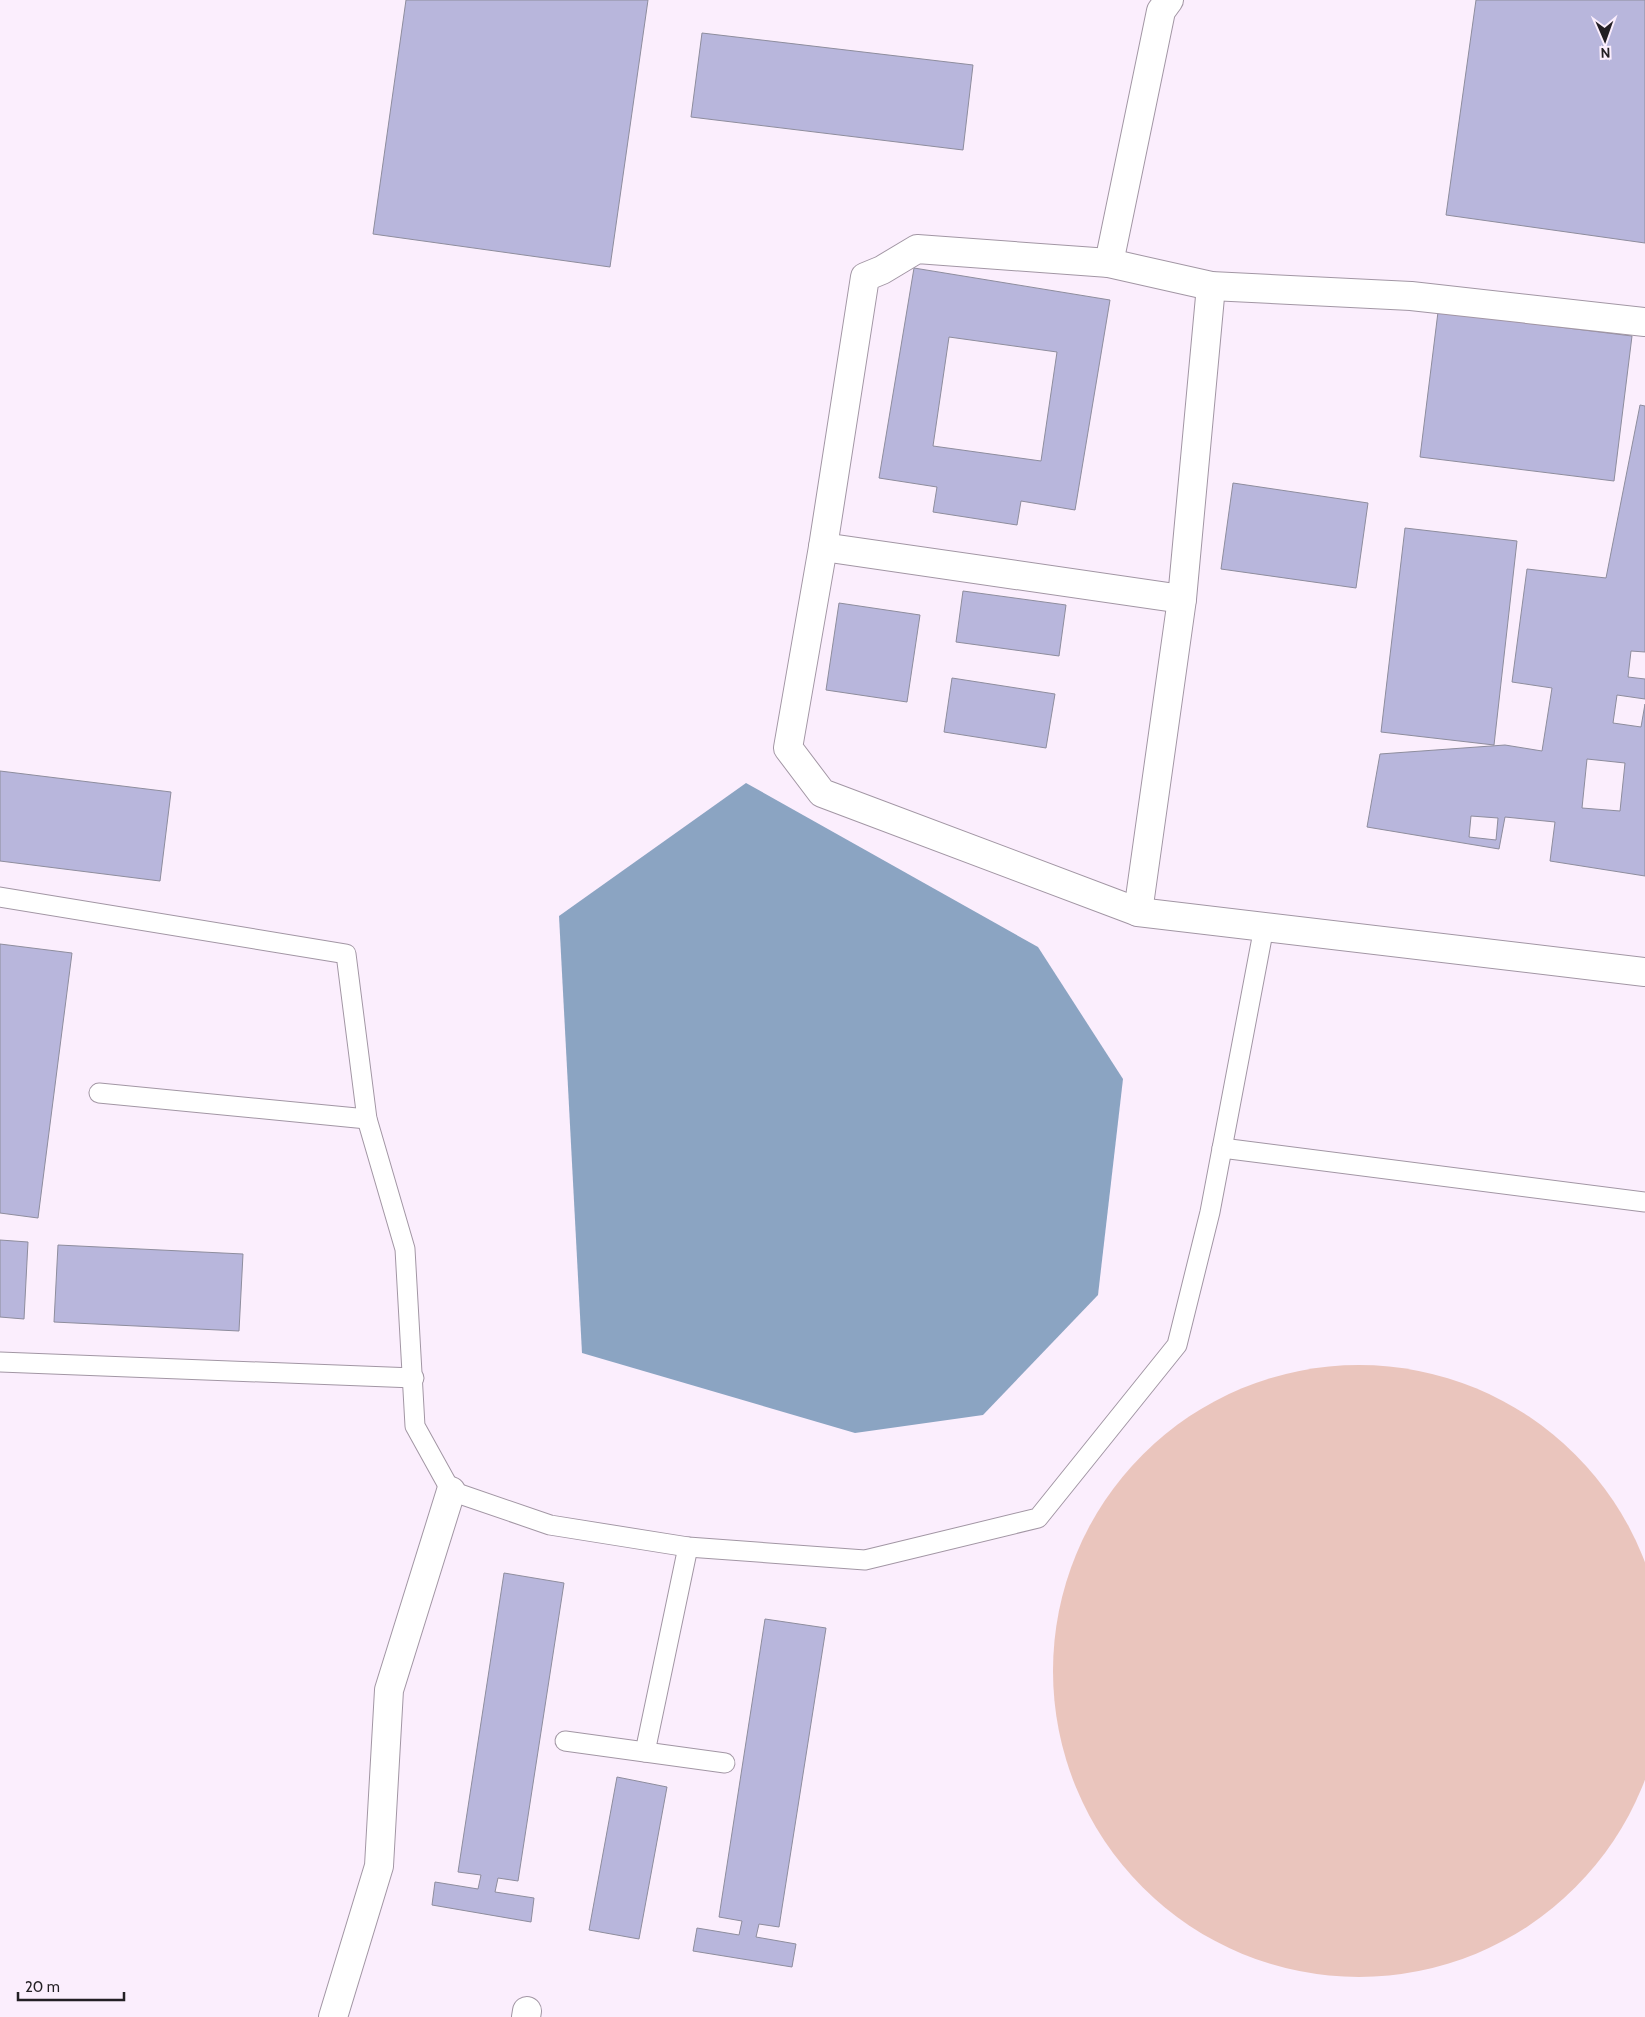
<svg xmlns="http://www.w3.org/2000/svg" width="1645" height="2017" font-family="Cabin,sans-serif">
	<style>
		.green { fill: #eac5bd }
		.water { fill: #8ba4c2 }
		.building { fill: #b8b6dc; stroke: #8e8d9d; fill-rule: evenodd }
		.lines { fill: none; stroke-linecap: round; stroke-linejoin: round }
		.lane-casing { stroke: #a296a4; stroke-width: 21 }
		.street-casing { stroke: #a296a4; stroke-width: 30 }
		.lane { stroke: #fff; stroke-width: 19 }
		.street { stroke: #fff; stroke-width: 28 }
	</style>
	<rect width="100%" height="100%" fill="#fbeefd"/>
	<circle class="green" cx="1359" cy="1671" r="306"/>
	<polygon class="water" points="746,783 1038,947 1123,1079 1098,1295 983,1415 855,1433 582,1353 559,916"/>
	<g class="building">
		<polygon points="406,0 648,0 610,267 373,234"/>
		<polygon points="1476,0 1645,0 1645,243 1446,215"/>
		<polygon points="702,33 973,65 963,150 691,117"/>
		<path d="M914 268 1110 300 1075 510 1021 501 1017 525 933 512 937 487 879 478ZM949 337 1057 352 1041 461 933 446Z"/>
		<polygon points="1438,312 1632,336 1614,481 1420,457"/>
		<path d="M1640 405 1645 406V652L1631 651 1628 677 1645 679V699L1617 695 1613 723 1641 727 1645 704V876L1550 861 1555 822 1505 817 1499 849 1367 827 1380 754 1505 745 1542 751 1552 688 1512 682 1527 569 1606 578ZM1587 759 1625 763 1620 811 1582 808ZM1471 816 1498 818 1496 840 1469 837Z"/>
		<polygon points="1233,483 1368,503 1356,588 1221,569"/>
		<polygon points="1405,528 1517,541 1494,745 1381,732"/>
		<polygon points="963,591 1066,605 1059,656 956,642"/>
		<polygon points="839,603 920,615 907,702 826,690"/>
		<polygon points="952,678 1055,694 1046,748 944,732"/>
		<polygon points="0,771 171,792 160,881 0,861"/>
		<polygon points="0,944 72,953 38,1218 0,1213"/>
		<polygon points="0,1240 28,1242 24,1319 0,1317"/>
		<polygon points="58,1245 243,1254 239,1331 54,1322"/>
		<polygon points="504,1573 564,1583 518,1881 498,1878 495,1892 534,1898 531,1922 432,1905 435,1882 478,1889 481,1875 458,1872"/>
		<polygon points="765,1619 826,1628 779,1927 759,1924 756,1937 796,1944 792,1967 693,1951 697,1928 739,1935 742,1921 719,1917"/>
		<polygon points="617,1777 667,1787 639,1939 589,1930"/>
	</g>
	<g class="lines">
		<g class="lane-casing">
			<g id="lane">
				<polyline points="0,897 346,954 367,1119 405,1249 415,1426 451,1491 550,1525 688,1547 865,1560 1038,1518 1177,1345 1210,1212 1264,927"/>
				<polyline points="99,1093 367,1119"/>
				<polyline points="1222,1148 1645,1202"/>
				<polyline points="0,1362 414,1378"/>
				<polyline points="565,1741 725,1763"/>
				<polyline points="645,1752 688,1547"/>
			</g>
		</g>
		<g class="street-casing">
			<g id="street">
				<polyline points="1109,263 1161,11 1169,0"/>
				<polyline points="1645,322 1411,296 1211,286 1109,263 917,249 882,270 865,277 823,547 788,748 822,793 1138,912 1645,972"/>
				<polyline points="823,547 1182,599"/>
				<polyline points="1138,912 1182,599 1211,286"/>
				<polyline points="333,2017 379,1866 389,1690 451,1491"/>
				<polyline points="526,2017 527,2011"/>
			</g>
		</g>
		<use href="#lane" class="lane"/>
		<use href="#street" class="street"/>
	</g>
	<g transform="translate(1605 40) rotate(178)" stroke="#fbeefd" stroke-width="4" paint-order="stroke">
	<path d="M0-4L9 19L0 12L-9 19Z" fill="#231f24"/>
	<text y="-8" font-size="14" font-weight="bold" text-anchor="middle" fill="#231f24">N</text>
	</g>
	<path d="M18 1992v8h106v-8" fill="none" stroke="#231f24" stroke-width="2.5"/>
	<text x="25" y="1992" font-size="15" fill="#231f24" stroke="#fbeefd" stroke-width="4" paint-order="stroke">20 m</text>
</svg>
